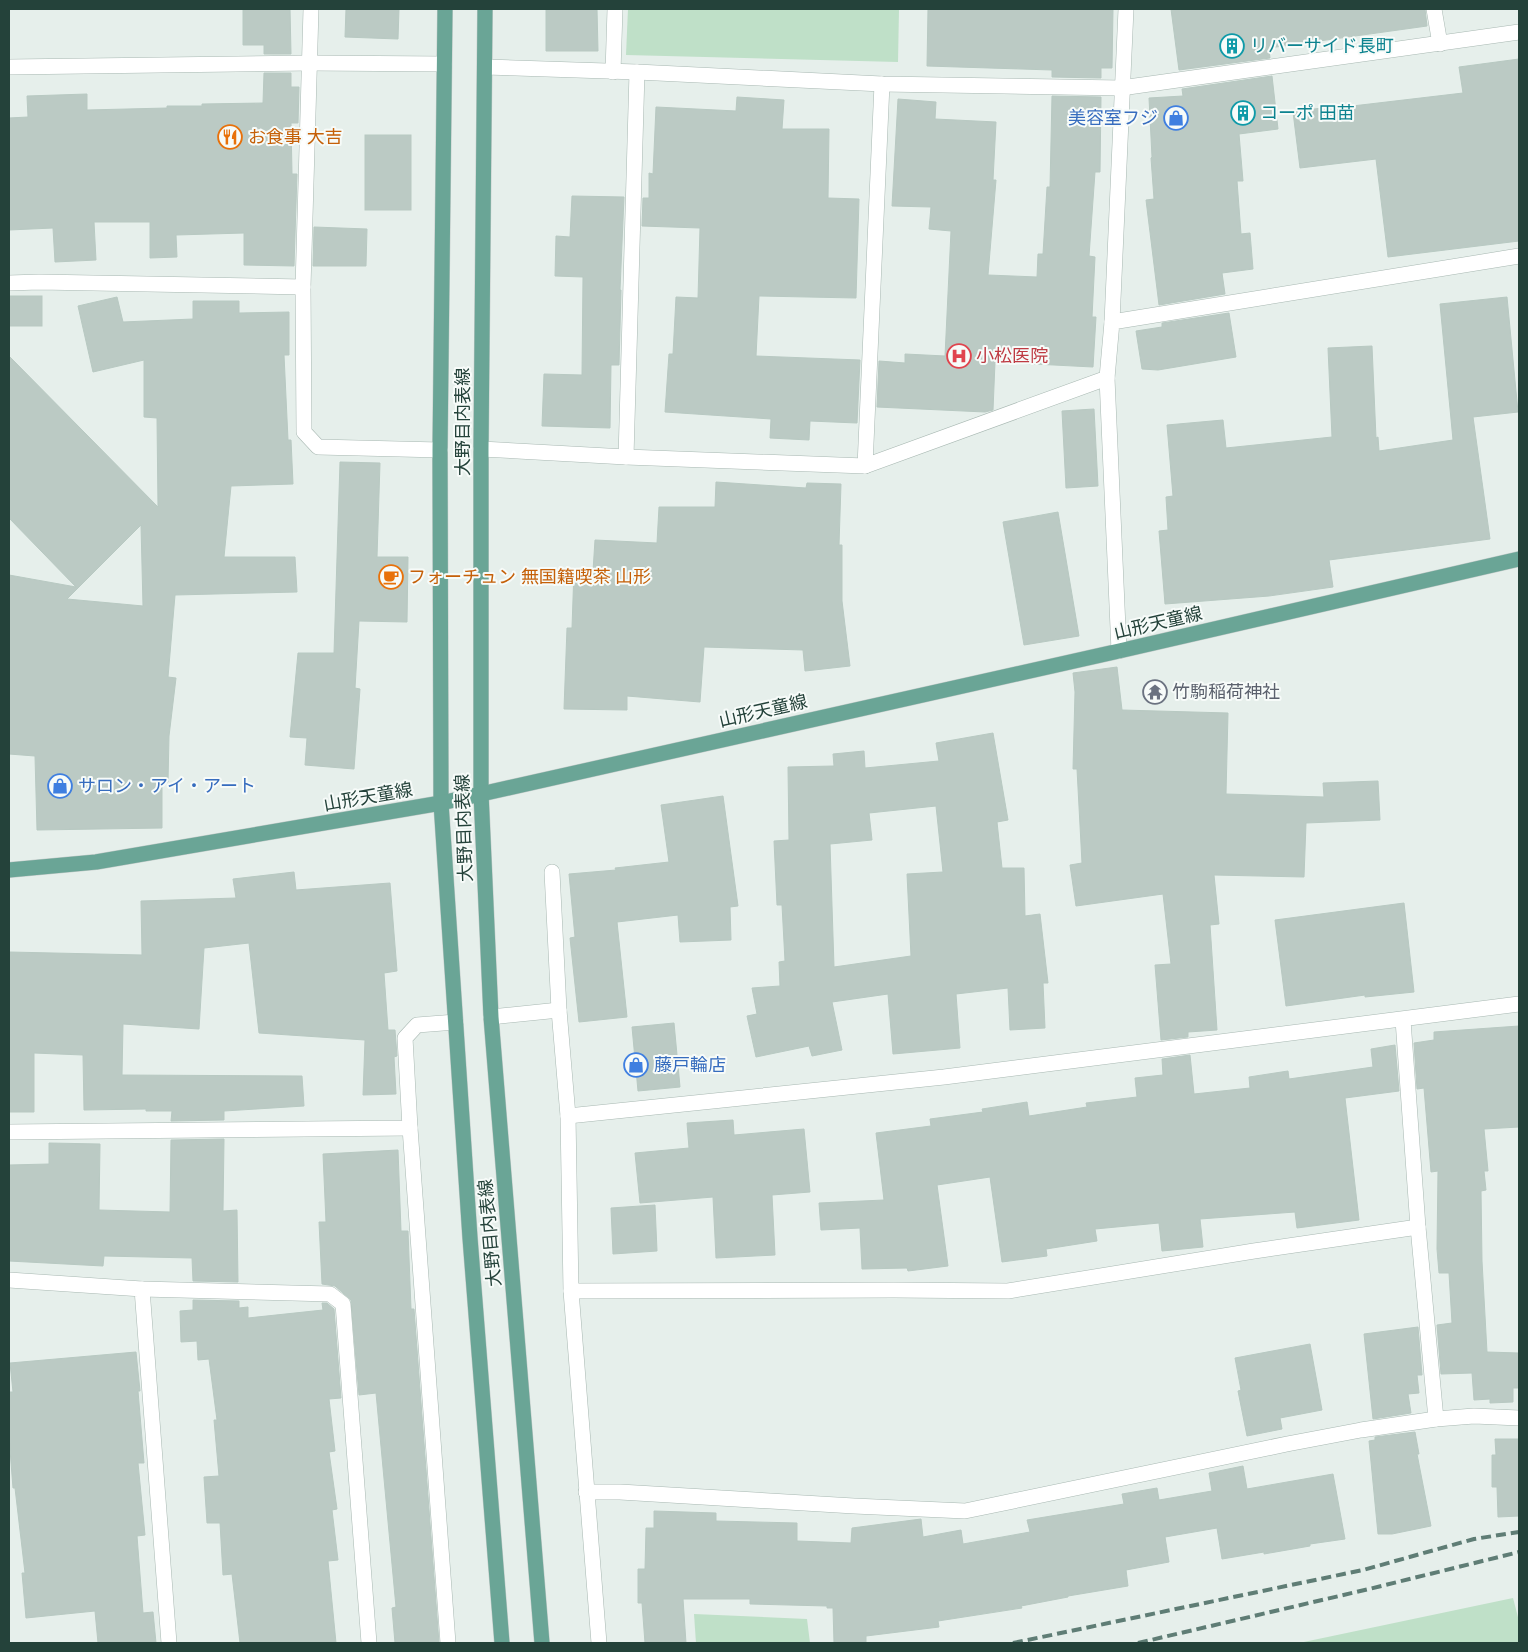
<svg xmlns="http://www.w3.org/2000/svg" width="1528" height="1652" font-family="'Noto Sans','Noto Sans JP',sans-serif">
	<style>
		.green { fill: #bfe0c8 }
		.building { fill: #bbcac4; stroke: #b8c9c2; fill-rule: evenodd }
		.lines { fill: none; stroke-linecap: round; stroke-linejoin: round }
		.minor-casing { stroke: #a8b8b2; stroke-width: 16 }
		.major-casing { stroke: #c2cac8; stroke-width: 16 }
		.minor { stroke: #fff; stroke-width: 15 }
		.major { stroke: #6aa596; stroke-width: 15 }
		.rail { stroke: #5f7d75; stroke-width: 4; stroke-dasharray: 10 5; stroke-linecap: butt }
		.labels { text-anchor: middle; stroke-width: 4; stroke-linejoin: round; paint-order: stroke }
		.culture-label { font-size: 18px; fill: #0d838f; stroke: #f7fbf9; text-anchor: start }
		.shop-label { font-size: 18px; fill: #366cbe; stroke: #f7fbf9; text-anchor: start }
		.food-label { font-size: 18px; fill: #c56008; stroke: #f7fbf9; text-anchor: start }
		.health-label { font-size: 18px; fill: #be3a42; stroke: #f7fbf9; text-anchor: start }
		.street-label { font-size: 18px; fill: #24423a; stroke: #f7fbf9 }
		.worship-label { font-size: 18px; fill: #5b616d; stroke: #f7fbf9; text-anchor: start }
	</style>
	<rect width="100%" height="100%" fill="#e6efeb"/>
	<g class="green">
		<polygon points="628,9 899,9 898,62 626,55"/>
		<polygon points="1513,1598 1519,1621 1519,1643 1299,1643"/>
		<polygon points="694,1614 807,1619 810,1643 696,1643"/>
	</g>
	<g class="building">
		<polygon points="243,9 290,9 291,54 264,54 264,45 243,45"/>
		<polygon points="346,9 399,9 398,39 345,37"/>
		<polygon points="546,9 597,9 598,51 546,51"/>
		<polygon points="928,9 1113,9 1112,68 1101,68 1101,78 1052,77 1052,70 927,66"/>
		<polygon points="1171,9 1425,9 1427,26 1269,48 1270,58 1179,70"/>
		<polygon points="1519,59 1519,241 1388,257 1376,159 1300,168 1293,112 1343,105 1344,107 1463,93 1459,67"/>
		<polygon points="264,73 291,73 291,87 299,87 298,123 291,123 292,174 297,174 294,266 244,265 244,233 176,235 177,257 150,258 150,222 94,222 96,260 55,262 53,228 9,230 9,118 28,117 27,96 87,94 87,110 167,108 167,106 202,106 202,104 263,103"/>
		<polygon points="1272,76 1278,129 1239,134 1243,181 1237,181 1241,234 1250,233 1253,269 1222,273 1225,294 1159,305 1146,200 1154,199 1151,158 1152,157 1149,98 1183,96 1182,89"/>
		<polygon points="1052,96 1101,97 1100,172 1095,172 1089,256 1095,257 1092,317 1096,317 1093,367 995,362 993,410 985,412 877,407 879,361 905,363 905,354 945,356 951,231 929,229 931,207 892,206 898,99 936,102 935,119 996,122 993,180 996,180 988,275 1037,277 1038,254 1043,254 1047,187 1050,187"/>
		<polygon points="737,97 784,100 782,129 829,129 828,198 859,199 856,298 759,296 756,356 860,360 857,423 810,421 809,440 770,438 771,419 665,412 669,354 673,354 676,297 698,298 700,228 642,226 643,198 649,198 649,173 653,174 656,107 736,111"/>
		<rect x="365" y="135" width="46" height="75"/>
		<polygon points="572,196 624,197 620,290 621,290 619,365 611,365 610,428 542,426 544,374 582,375 583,277 555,276 556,236 570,237"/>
		<polygon points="314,227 367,229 366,266 313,266"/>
		<rect x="9" y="296" width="33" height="30"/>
		<path d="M117 297 123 322 193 319V301H239V313L289 312V355H284L288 440H291L293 484 231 486 224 557H295L297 592 175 595 168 677 176 678 169 736 168 782H162V828L37 830 35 756 9 754V575L76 587 9 518V356L158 507 157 418 144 417V360L93 372 78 306ZM141 525 143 606 67 599Z"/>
		<polygon points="1507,297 1518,412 1473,417 1490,539 1329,560 1333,587 1269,596 1165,604 1159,531 1168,530 1166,497 1173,496 1167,425 1223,420 1226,448 1332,437 1328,348 1372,346 1376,438 1378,437 1379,451 1453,440 1440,304"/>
		<polygon points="1229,313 1236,357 1158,370 1142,369 1136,331 1162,327 1162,323"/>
		<polygon points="1094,409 1098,486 1066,488 1062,411"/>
		<polygon points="340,462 380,463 377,557 408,557 407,622 359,621 355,688 360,689 354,769 305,765 307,738 290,737 298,653 334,653"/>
		<polygon points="716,482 806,488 807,483 841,484 839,545 842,545 842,601 850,666 805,671 803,650 704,647 700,702 627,696 627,710 564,709 567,628 572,628 574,570 593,571 595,540 657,543 659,507 715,507"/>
		<polygon points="1058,512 1079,636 1024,645 1003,522"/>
		<polygon points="1117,667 1122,710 1228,713 1226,794 1324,797 1323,783 1378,781 1380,820 1306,823 1304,877 1214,875 1219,924 1210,925 1217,1030 1188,1032 1188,1037 1161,1040 1155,965 1171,964 1163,894 1076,906 1070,865 1082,863 1077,769 1073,769 1075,692 1073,673"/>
		<path d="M993 733 1008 820 997 822 1002 868H1024L1025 916 1040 914 1048 983H1043L1045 1028 1010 1030 1008 988 956 994 960 1048 893 1054 888 994 832 1002 842 1050 812 1056 809 1046 756 1057 747 1016 757 1014 752 988 780 986 779 962 785 961 782 905H777L774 841 789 840 788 767 834 766 833 754 864 751 865 768 939 761 936 743ZM936 806 943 872 907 874 911 956 834 967 830 844 872 840 869 813Z"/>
		<polygon points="723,796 738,906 730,907 731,940 680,942 678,915 617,922 627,1017 579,1022 570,938 575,937 569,874 616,870 615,868 669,862 661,805"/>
		<polygon points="294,872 296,890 390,883 397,971 384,973 388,1030 395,1030 397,1056 394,1057 396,1094 363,1095 365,1040 259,1033 249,943 204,948 199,1029 123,1024 122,1075 302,1076 304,1106 224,1111 224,1120 171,1121 172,1111 146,1111 146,1109 84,1110 83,1055 34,1053 34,1112 9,1112 9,952 142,955 141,901 236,898 233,879"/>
		<polygon points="1404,903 1414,992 1365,997 1365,995 1286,1006 1275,920"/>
		<polygon points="674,1023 680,1087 638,1091 632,1027"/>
		<polygon points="1519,1026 1519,1127 1484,1129 1488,1171 1484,1171 1486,1190 1481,1191 1482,1261 1487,1352 1519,1353 1519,1388 1513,1388 1513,1402 1490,1403 1490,1399 1474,1400 1472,1373 1441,1374 1437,1325 1452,1323 1449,1273 1439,1273 1437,1249 1438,1171 1431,1172 1424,1088 1417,1089 1414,1043 1434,1040 1434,1032"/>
		<polygon points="1395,1045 1399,1091 1345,1098 1359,1220 1297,1228 1295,1212 1200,1219 1203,1247 1162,1251 1159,1223 1095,1229 1097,1241 1046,1249 1047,1256 1002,1262 990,1177 937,1185 948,1266 908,1271 907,1268 862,1269 860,1228 821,1230 819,1203 884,1200 876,1133 931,1126 930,1119 983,1112 982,1109 1027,1102 1029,1116 1087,1107 1086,1103 1137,1097 1135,1078 1163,1075 1162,1059 1190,1055 1194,1094 1250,1088 1249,1077 1288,1071 1289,1079 1373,1067 1371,1049"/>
		<polygon points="733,1120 734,1135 804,1129 810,1192 772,1195 775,1255 716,1258 713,1197 640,1203 635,1153 689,1148 687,1123"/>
		<polygon points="224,1139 223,1211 237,1210 238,1282 193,1281 192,1258 104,1256 103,1266 9,1261 9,1165 49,1164 49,1143 100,1144 99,1210 170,1212 171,1140"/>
		<polygon points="398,1150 401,1231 408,1231 411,1309 414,1309 439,1643 395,1643 392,1608 396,1607 376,1393 359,1395 351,1300 335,1286 322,1284 319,1222 326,1222 323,1154"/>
		<polygon points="655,1205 657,1251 613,1254 611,1208"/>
		<polygon points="193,1300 239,1301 239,1308 248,1307 248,1318 323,1310 322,1303 327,1303 334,1309 341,1398 329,1399 335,1451 329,1452 337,1509 332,1510 338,1560 328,1561 336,1643 240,1643 232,1574 223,1575 220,1523 207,1523 204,1477 219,1476 214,1420 217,1420 209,1359 198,1360 197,1341 181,1342 180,1311 193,1310"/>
		<polygon points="1418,1327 1422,1375 1417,1375 1419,1393 1408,1394 1411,1413 1373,1419 1364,1334"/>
		<polygon points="1310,1344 1322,1410 1280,1418 1282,1429 1247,1436 1238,1391 1241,1390 1235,1358"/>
		<polygon points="136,1352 140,1391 138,1391 144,1463 138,1463 145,1535 137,1536 143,1613 153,1612 156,1643 98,1643 95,1611 26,1618 22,1573 25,1573 15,1488 13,1488 9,1437 9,1392 13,1392 10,1363"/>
		<polygon points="1415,1432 1419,1454 1417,1454 1431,1526 1392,1534 1378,1534 1369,1441 1375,1440 1375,1437"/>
		<polygon points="1495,1439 1519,1439 1519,1516 1498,1517 1497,1487 1492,1487 1492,1455 1496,1455"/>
		<polygon points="1243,1466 1247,1489 1333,1474 1345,1539 1310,1544 1310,1546 1264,1554 1264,1552 1222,1559 1217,1528 1165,1537 1169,1562 1126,1570 1128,1586 1068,1596 1068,1597 1021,1606 1022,1608 938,1621 939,1627 866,1636 866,1643 834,1643 833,1608 827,1608 827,1606 750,1604 750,1599 683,1599 686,1643 645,1643 642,1603 638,1603 638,1569 645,1569 646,1528 654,1528 654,1511 716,1513 716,1521 797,1523 797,1541 851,1543 852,1528 921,1519 923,1537 961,1530 963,1544 1030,1532 1027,1520 1124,1504 1122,1494 1157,1488 1159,1500 1212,1491 1209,1473"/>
	</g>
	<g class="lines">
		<g class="minor-casing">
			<g id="minor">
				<polyline points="311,9 303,287 304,432 318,447 440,450"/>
				<polyline points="1434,9 1440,44"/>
				<polyline points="9,67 309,63 444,64"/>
				<polyline points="485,67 637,72 882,84 1121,88 1519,32"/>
				<polyline points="613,72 615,9"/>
				<polyline points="9,283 39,282 303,287"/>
				<polyline points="1112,322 1126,9"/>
				<polyline points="481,449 626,457 865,466 1107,378"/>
				<polyline points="626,457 637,72"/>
				<polyline points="865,466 882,84"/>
				<polyline points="1119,651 1107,378 1112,322 1519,256"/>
				<polyline points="552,872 559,1010 568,1116 944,1077 1519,1004"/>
				<polyline points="491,1017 559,1010"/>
				<polyline points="1403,1020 1418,1227 1436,1419"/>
				<polyline points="568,1116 571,1291 599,1643"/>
				<polyline points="410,1128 448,1643"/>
				<polyline points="9,1132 410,1128 405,1038 417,1025 456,1022"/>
				<polyline points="9,1280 142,1289 169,1643"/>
				<polyline points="142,1289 330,1294 343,1304 369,1643"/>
				<polyline points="571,1291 894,1290 1008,1291 1254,1251 1418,1227"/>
				<polyline points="586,1492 620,1492 854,1506 965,1511 1287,1444 1361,1430 1436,1419 1474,1416 1519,1418"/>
			</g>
		</g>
		<g class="major-casing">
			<g id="major">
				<polyline points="445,9 440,450 441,803 470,1238 502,1643"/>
				<polyline points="485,9 481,449 481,793 491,1017 542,1643"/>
				<polyline points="9,870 96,862 441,803 1119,651 1519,559"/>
			</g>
		</g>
		<use href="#minor" class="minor"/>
		<use href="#major" class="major"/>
		<g class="rail">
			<polyline points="1013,1643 1363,1570 1474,1539 1519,1532"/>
			<polyline points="1138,1643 1369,1589 1519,1552"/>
		</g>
	</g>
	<defs>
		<g id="building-ring" transform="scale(1.25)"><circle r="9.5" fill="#f7fbf9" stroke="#0f9aa8" stroke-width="1.5"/><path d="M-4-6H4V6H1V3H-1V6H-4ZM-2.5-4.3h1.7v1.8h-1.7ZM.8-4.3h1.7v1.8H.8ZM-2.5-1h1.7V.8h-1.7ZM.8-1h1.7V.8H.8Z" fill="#0f9aa8"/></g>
		<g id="shop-ring" transform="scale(1.25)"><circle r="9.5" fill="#f7fbf9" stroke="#3f7fe0" stroke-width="1.5"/><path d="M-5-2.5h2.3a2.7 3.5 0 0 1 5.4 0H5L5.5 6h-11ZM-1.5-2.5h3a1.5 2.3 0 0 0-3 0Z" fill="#3f7fe0"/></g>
		<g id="restaurant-ring" transform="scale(1.25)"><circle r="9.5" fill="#f7fbf9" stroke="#e8710a" stroke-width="1.5"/><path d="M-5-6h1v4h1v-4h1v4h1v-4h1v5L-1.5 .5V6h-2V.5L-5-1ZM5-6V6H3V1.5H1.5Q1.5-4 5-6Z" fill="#e8710a"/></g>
		<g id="hospital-ring" transform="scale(1.25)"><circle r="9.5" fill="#f7fbf9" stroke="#e0444e" stroke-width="1.5"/><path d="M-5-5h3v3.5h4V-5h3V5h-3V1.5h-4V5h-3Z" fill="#e0444e"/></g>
		<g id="cafe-ring" transform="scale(1.25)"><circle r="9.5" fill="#f7fbf9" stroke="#e8710a" stroke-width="1.5"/><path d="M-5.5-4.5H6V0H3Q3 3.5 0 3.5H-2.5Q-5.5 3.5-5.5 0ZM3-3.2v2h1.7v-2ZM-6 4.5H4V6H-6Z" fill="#e8710a"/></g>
		<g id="temple-ring" transform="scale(1.25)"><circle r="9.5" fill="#f7fbf9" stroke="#6b7280" stroke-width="1.5"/><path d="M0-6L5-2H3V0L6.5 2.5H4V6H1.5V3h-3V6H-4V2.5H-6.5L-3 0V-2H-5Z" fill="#6b7280"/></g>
	</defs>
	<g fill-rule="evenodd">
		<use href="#building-ring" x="1232" y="46"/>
		<use href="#building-ring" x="1243" y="113"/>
		<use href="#shop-ring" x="1176" y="118"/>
		<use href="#restaurant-ring" x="230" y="137"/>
		<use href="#hospital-ring" x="959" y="356"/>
		<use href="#cafe-ring" x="391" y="577"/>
		<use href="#temple-ring" x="1155" y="692"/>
		<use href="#shop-ring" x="60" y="786"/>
		<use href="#shop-ring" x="636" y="1065"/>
	</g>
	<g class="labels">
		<g class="culture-label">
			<text x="1250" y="52">リバーサイド長町</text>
			<text x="1260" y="119">コーポ 田苗</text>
		</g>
		<g class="shop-label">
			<text x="1158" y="124" text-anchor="end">美容室フジ</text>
			<text x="78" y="792">サロン・アイ・アート</text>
			<text x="654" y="1071">藤戸輪店</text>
		</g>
		<g class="food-label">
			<text x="248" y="143">お食事 大吉</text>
			<text x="408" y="583">フォーチュン 無国籍喫茶 山形</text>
		</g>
		<g class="health-label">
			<text x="976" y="362">小松医院</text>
		</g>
		<g class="street-label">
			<text transform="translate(463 422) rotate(-90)" y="6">大野目内表線</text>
			<text transform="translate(1158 623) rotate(-13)" y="6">山形天童線</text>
			<text transform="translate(763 711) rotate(-13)" y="6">山形天童線</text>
			<text transform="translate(368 797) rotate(-10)" y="6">山形天童線</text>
			<text transform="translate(464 828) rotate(-92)" y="6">大野目内表線</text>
			<text transform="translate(490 1233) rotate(-95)" y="6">大野目内表線</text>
		</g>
		<g class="worship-label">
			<text x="1172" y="698">竹駒稲荷神社</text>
		</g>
	</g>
	<rect width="1528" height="1652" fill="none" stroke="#24423a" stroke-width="20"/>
</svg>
